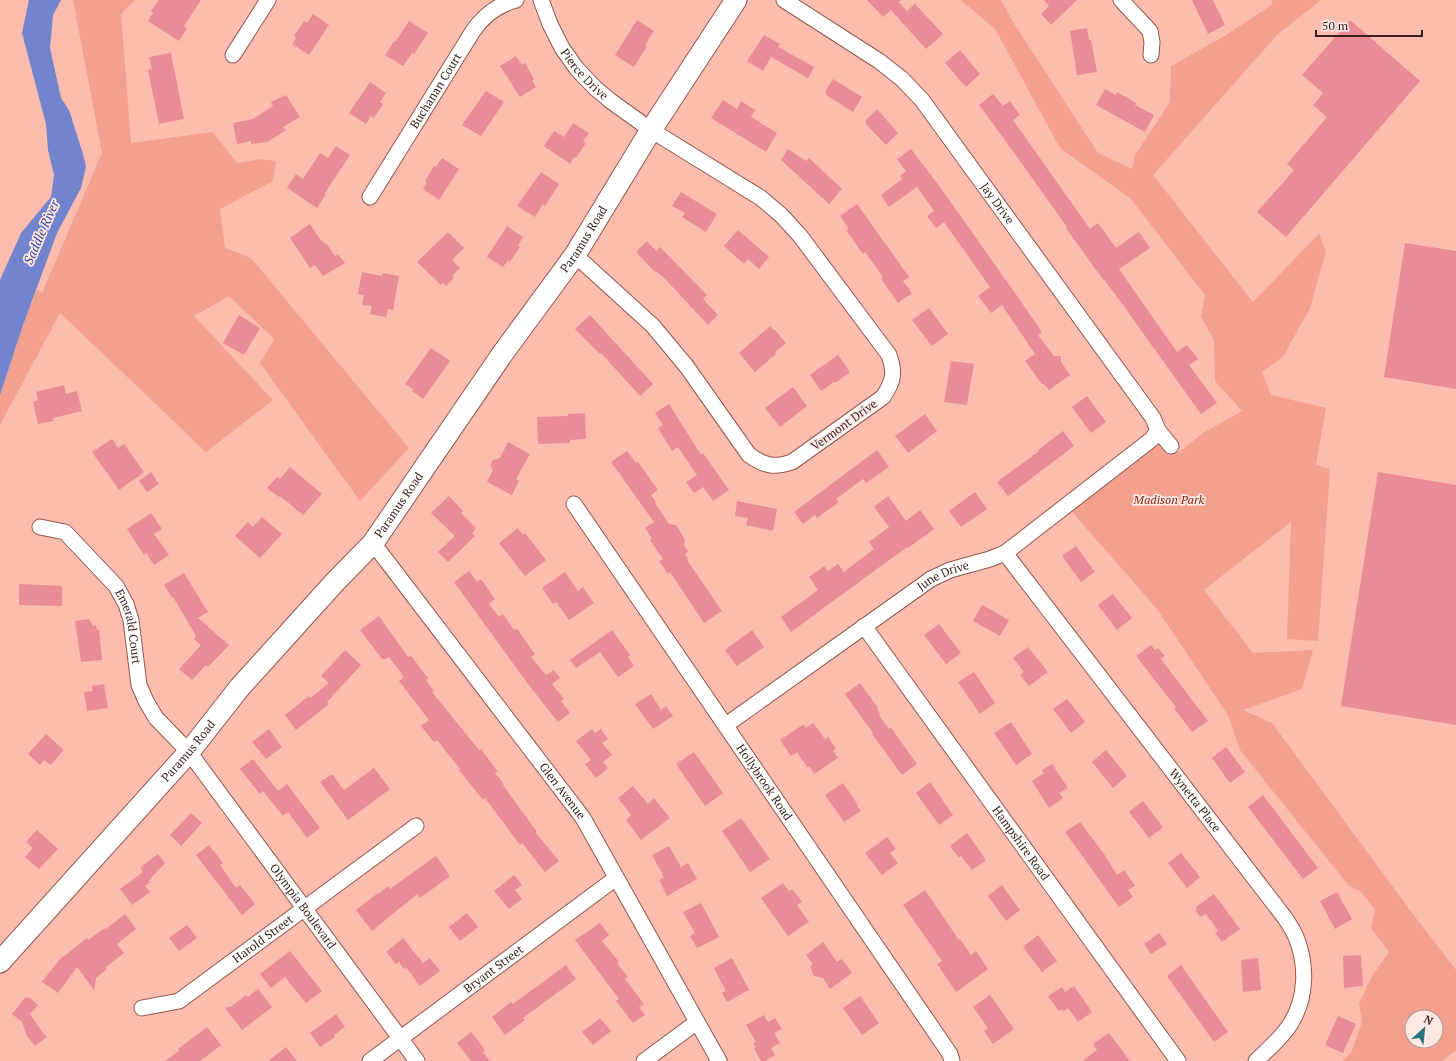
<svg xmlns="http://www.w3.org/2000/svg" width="1456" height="1061" font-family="'PT Serif',serif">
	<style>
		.green { fill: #f4a08f; fill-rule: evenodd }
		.water { fill: #7284cd }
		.building { fill: #e88d98 }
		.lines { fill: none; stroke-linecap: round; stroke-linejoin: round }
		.street-casing { stroke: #90584c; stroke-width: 17 }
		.secondary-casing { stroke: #90584c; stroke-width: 23 }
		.street { stroke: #fff; stroke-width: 15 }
		.secondary { stroke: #fff; stroke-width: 21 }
		.labels { text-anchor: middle; stroke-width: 3.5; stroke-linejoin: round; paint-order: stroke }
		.street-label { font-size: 12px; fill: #371f1a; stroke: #fde9e4 }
		.park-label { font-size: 12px; font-style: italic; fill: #87200d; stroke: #fde9e4 }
		.water-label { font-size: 13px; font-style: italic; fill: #39479e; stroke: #fde9e4 }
	</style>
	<rect width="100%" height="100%" fill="#fcbcae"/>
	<g class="green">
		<polygon points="73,0 135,0 121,14 131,143 213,132 237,163 261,159 276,161 273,181 220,209 225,248 251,258 409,448 360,501 260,363 274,339 229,296 194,316 273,400 206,452 60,313 0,425 0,395 22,328 37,289 42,293 102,153"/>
		<path d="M961 0H1001L1013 22 1098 153 1132 169 1135 155 1170 102 1171 66 1223 37 1273 4 1271 0H1321L1277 35 1153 175 1253 302 1319 234 1326 251 1310 308 1283 357 1262 372 1271 395 1326 408 1316 465 1330 469 1318 641 1287 639 1291 522 1204 590 1253 653 1313 650 1302 689 1243 710 1272 723 1413 914 1456 970V1050L1442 1061H1342L1351 1053 1362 1022 1359 1003 1372 976 1389 952 1371 928 1375 909 1360 891 1349 886 1240 750 1228 715 1157 609 1066 505 1158 430 1178 453 1203 433 1242 411 1215 381 1214 340 1201 317 1205 295 1131 199 1060 148 995 29ZM1412 1017H1436V1041H1412Z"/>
	</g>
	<polygon class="water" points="29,0 61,0 53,15 50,48 61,98 69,110 83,154 86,167 81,188 57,233 22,328 0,395 0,280 21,233 51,197 54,175 48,150 46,124 22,33"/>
	<g class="building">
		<polygon points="159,0 201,0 184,26 187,28 179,41 148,21 153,13 151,11"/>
		<polygon points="867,0 902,0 899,2 907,11 915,4 943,34 926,49 891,10 883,17"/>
		<polygon points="1044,0 1077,0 1051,25 1041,14 1049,6"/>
		<polygon points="1192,0 1213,0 1225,25 1208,34"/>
		<polygon points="313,14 329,25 309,55 292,44 296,38 294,36 304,21 307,23"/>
		<polygon points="637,20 654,31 645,45 647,46 634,67 615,55"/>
		<polygon points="1350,20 1420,81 1286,237 1257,212 1294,170 1287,164 1327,117 1313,105 1323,93 1302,75"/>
		<polygon points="409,21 428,33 414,54 412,53 403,66 385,55 394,41 396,41"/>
		<polygon points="1087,28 1089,40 1091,40 1097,72 1077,75 1070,31"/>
		<polygon points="764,35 780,44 778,47 814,67 808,78 771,57 763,71 747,61"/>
		<polygon points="960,50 980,74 966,87 945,63"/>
		<polygon points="171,53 184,119 159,124 148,70 152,69 149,57"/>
		<polygon points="516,56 522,65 525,63 534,79 532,80 536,87 520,97 500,66"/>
		<polygon points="833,79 862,97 853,112 826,95 826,90"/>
		<polygon points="370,82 386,93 380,102 383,104 374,118 371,116 366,124 349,113"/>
		<polygon points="1105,89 1116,95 1117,92 1136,103 1135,105 1154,115 1145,132 1096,105"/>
		<polygon points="486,91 504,102 481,136 462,125"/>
		<polygon points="993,94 1003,106 1010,101 1020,115 1013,120 1090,229 1098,223 1116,248 1139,232 1150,248 1119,269 1177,352 1187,345 1198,359 1189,365 1217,403 1201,414 1115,294 1096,270 1066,228 1067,227 1002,136 979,105"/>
		<polygon points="286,95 300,117 283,127 286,130 267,142 251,144 251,141 237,144 233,123 253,119 273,106 271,102"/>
		<polygon points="723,100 737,109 741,101 755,110 751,117 777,133 766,152 711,118"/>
		<polygon points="877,109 898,133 886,145 866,124 866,120"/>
		<polygon points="573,123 589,133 583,141 586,143 576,158 574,157 570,164 544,146 554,131 564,137"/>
		<polygon points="336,146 350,155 325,193 326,194 317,208 287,188 296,174 303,179 320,153 328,158"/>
		<polygon points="788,149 806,161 809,158 842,189 829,204 781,160"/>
		<polygon points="911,149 940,187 1015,293 1042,332 1038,335 1054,356 1061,356 1061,362 1070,375 1049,390 1044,384 1042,384 1025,361 1035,354 1002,305 991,313 978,296 990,287 944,222 936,228 927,216 934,211 917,187 889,207 881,195 902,179 900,176 906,171 897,159"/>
		<polygon points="442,158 459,169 439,200 423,189 427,182 425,181 434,166 436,167"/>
		<polygon points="541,172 559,184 545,206 543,204 535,217 517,206"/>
		<polygon points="681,192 717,214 706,232 682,217 685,213 672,206"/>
		<polygon points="857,204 909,277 903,281 912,293 898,303 881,279 883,277 865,252 863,254 846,230 849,229 840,216"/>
		<polygon points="310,224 321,241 322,240 325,244 326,243 335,256 338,254 345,263 323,276 315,265 310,268 290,238"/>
		<polygon points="507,226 523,237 518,245 520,247 510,262 508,260 503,267 487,257"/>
		<polygon points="738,230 769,257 759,269 748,259 744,264 724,246"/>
		<polygon points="448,232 464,248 452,260 460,268 452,276 454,278 446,286 443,283 441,285 417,262"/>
		<polygon points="647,241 656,251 660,247 707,295 703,299 718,315 708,325 666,280 656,271 655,272 636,252"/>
		<polygon points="1405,243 1456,251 1456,389 1384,377"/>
		<polygon points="362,272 382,276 383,273 399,276 393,310 388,309 386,317 370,314 372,306 362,305 364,295 358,294"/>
		<polygon points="929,308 948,334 932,346 912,320"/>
		<polygon points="239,315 260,328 244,355 223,343"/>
		<polygon points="590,315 653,384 640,396 601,353 600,354 575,329"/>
		<polygon points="770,326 774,330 775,330 786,343 775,352 776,354 755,372 739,353"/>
		<polygon points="431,348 450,361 423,399 412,391 414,390 405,384"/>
		<polygon points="838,355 850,372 835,383 834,382 821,391 810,375"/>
		<polygon points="951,361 974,364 967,405 944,402"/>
		<polygon points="64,385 66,394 77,391 82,411 53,418 54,421 38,424 33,402 38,400 36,392"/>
		<polygon points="793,387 807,406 780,427 765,408"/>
		<polygon points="1087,396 1106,422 1091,433 1072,407"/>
		<polygon points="669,404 701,455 703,453 729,490 713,501 703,487 694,493 686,482 697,475 678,447 672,451 658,428 663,425 655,413"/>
		<polygon points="585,413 586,439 570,440 570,443 538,444 537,417 568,416 568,414"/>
		<polygon points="925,414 937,431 908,453 895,436"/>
		<polygon points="1063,431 1074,446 1008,496 997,482 1039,451 1038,450"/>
		<polygon points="112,439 118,448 124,444 144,472 119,490 92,452"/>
		<polygon points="508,442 530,454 516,479 519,481 512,495 487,482 493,470 490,465 493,460 500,458"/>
		<polygon points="877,450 889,467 866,483 863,479 836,499 839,502 817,518 815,515 803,524 794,512"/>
		<polygon points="627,451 636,463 638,462 658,490 651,495 656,502 655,503 669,524 676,525 680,531 685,540 684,546 688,551 685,554 688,559 687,560 722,611 704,623 670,572 668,574 659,561 663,559 650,540 652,538 645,528 654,522 611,462"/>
		<polygon points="290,467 322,494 303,515 280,496 279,497 267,488 277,477 280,479"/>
		<polygon points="151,472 159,484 147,492 139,481"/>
		<polygon points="1378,472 1456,485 1456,725 1341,706"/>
		<polygon points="975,492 987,509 961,527 949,511"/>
		<polygon points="449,496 463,511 461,513 476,528 472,533 475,536 448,562 438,552 455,536 431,513"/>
		<polygon points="888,496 906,521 920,510 934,529 908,548 907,547 791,632 781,617 818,590 809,577 824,566 828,571 838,564 844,572 874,549 869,542 889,527 874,507"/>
		<polygon points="737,501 777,509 773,531 746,525 748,518 735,516"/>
		<polygon points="151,513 162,529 154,534 169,555 154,565 146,553 144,555 127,529"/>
		<polygon points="262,517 282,534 260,558 235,536 248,522 253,527"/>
		<polygon points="518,528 523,535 525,533 546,560 525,576 499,543"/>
		<polygon points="1076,546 1095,572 1081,582 1062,556"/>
		<polygon points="469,571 477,582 481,579 495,599 489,604 499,617 503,614 514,630 517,629 535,654 531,657 546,675 554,670 560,678 552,684 564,699 561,701 570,713 558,722 528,684 454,582"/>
		<polygon points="565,572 578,591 583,587 594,603 569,620 556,602 553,604 542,588"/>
		<polygon points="184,573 208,612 198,618 229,645 208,667 206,665 192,680 179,669 201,645 194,639 196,636 173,597 172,598 164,585"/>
		<polygon points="19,584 62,586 62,606 19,605"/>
		<polygon points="1113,594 1132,618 1117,630 1098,605"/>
		<polygon points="982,605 1009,620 1000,636 973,621"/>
		<polygon points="379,616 408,657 411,656 428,678 426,680 434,691 432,692 479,750 481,749 498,772 495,773 504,784 503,785 537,832 536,833 559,861 545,872 522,843 520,845 485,798 483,800 459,770 460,769 437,740 434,742 421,726 429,720 399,681 404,677 389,657 386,659 382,659 360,630"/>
		<polygon points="89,619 93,626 96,625 97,630 99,630 102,660 81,662 75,621"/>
		<polygon points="939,624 961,653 946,664 924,635"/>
		<polygon points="612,630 630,655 628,657 634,666 618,677 600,652 576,668 570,660"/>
		<polygon points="752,630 764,647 737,666 725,650"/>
		<polygon points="1151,645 1155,650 1158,648 1165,656 1161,659 1208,721 1192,732 1174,708 1176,707 1136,656"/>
		<polygon points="1028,647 1048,672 1029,686 1020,675 1024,672 1013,658"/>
		<polygon points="345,650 361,665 327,702 329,704 296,730 285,715 309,696 310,698 329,683 321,676"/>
		<polygon points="974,672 995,703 980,714 958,682"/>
		<polygon points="860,683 878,708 877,709 880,713 879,715 889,729 891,728 917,764 902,775 872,734 873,733 845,694"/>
		<polygon points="104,684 108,708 87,711 84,692 93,691 92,686"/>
		<polygon points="651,694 661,710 666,706 673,716 653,729 635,704"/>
		<polygon points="1067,699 1085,722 1071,733 1053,709"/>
		<polygon points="1011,722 1032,754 1016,765 994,733"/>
		<polygon points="813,723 825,739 828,737 836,749 833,751 838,758 814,774 809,766 807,767 797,752 791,756 780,740 804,724 806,728"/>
		<polygon points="269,729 282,747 266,759 252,742"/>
		<polygon points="592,729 595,733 601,729 608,739 602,743 612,755 603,762 608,768 596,778 585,764 591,760 576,741"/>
		<polygon points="46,734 64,750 51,765 44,760 40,765 28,754"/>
		<polygon points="1226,747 1245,772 1230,783 1212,758"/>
		<polygon points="1106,750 1127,776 1113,788 1092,762"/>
		<polygon points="694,752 723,793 705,806 676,764"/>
		<polygon points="253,759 278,791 287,784 320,828 307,838 288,812 283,816 263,791 260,794 240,769"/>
		<polygon points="1052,764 1068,788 1059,793 1063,798 1049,808 1032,781 1044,773 1042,770"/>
		<polygon points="374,768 390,789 348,820 320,782 332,774 344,790"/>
		<polygon points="930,782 953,815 939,825 916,793"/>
		<polygon points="843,783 858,805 857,806 861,811 844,822 825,795"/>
		<polygon points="633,786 648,804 654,798 670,818 641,840 626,820 631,815 618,798"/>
		<polygon points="1263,795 1318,868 1303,879 1248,807"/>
		<polygon points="1143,801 1163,827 1149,838 1129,812"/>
		<polygon points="191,813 202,823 181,846 170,835"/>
		<polygon points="741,818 770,859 750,872 722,831"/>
		<polygon points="1080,822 1104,854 1117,875 1124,870 1135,886 1128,890 1133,897 1119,907 1065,832"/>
		<polygon points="37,830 58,849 39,869 25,857 33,848 26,842"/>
		<polygon points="967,833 986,860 972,870 961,856 959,858 950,846"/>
		<polygon points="887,837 896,849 890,853 898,863 882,875 865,853"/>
		<polygon points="209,845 223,863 220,865 236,888 240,885 255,904 242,915 196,855"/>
		<polygon points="669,846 681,867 688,863 697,879 667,896 659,880 664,877 652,855"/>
		<polygon points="1181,853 1200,877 1187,888 1168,863"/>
		<polygon points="158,854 165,863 149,880 150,882 145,886 150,892 132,905 120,889 143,872 140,868"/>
		<polygon points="436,856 450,876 420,898 417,894 372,931 356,910 378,893 379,894 388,886 390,889"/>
		<polygon points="514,875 522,885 515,890 522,899 509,909 494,891"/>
		<polygon points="783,883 789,891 792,889 802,902 797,905 809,922 788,936 761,898"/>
		<polygon points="1002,885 1020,910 1006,921 988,896"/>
		<polygon points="925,890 959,940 960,939 971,955 976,951 988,969 956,992 937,964 942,961 903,905"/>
		<polygon points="1337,892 1352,919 1335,929 1320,901"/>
		<polygon points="1214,894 1240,929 1222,942 1215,933 1218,931 1206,914 1200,917 1196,911 1196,907"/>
		<polygon points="701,903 719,937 697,948 690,936 695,933 683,912"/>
		<polygon points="467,913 478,927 460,941 449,927"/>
		<polygon points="125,914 136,929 117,944 124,953 105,968 107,969 96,978 94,990 77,967 58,993 42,982 59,960 87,938 88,940 105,928 106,929"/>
		<polygon points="600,923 609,935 602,941 619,962 617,963 628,977 625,979 644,1004 639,1007 645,1015 633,1023 616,1001 619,999 575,940"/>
		<polygon points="187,925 197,938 179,951 169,938"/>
		<polygon points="1159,933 1167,944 1151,954 1144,944"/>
		<polygon points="1038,935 1057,961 1042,972 1023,947"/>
		<polygon points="403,938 423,963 430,958 440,971 420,986 406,967 404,969 399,962 396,964 386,952"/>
		<polygon points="823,942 837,962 842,959 852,973 830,989 823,978 814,976 810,966 813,964 806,955"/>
		<polygon points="290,951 322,991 306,1003 285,977 271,988 260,974"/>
		<polygon points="1361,955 1363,986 1344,988 1343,956"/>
		<polygon points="732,958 749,990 727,1002 722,993 726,991 714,968"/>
		<polygon points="1258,958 1261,990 1243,992 1241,960"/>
		<polygon points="566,965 576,979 523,1018 525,1020 505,1035 492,1017 511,1002 513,1004"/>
		<polygon points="1181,965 1228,1032 1214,1042 1167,976"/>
		<polygon points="1074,986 1092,1012 1078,1022 1068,1008 1063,1012 1062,1009 1059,1011 1048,996 1062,987 1065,992"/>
		<polygon points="258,989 272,1007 242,1030 225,1008 232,1006 246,995 248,997"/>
		<polygon points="990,995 1014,1029 993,1044 984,1031 988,1028 973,1007"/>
		<polygon points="860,996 879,1023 862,1035 843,1008"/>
		<polygon points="25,998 30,998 38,1005 30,1014 41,1030 47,1037 35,1046 27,1036 22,1022 12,1014"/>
		<polygon points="336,1014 345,1027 334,1035 335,1037 320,1047 310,1033"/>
		<polygon points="764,1015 768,1022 775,1018 782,1029 774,1033 780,1043 771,1048 775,1055 765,1061 761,1061 754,1048 756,1047 753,1043 756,1042 746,1025"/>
		<polygon points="1338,1016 1356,1024 1343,1053 1325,1045"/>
		<polygon points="600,1018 611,1031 593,1045 582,1032"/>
		<polygon points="207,1027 221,1045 200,1061 165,1061 179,1051 178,1049"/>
		<polygon points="471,1032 485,1050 483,1052 490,1061 471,1061 457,1043"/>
		<polygon points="1109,1033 1130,1061 1083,1061 1097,1050 1093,1044"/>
		<polygon points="286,1047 297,1061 268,1061"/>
	</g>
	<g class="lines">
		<g class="street-casing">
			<g id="street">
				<path id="s1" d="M541 0 550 24 562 48 577 69 595 88 612 102 651 130 761 198 782 216 801 237 889 355C895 372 894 381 883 397L792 462C774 468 765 466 749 455L687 367 653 326 575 255"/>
				<path id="s2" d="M784 0 879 61 902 79 922 100 1153 418 1158 430 1171 446"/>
				<polyline points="1121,0 1150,31 1152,42 1151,55"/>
				<polyline points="233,55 268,0"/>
				<path id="s3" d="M370 197 473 31C484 15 497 5 516 0"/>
				<path id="s4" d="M574 504 950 1054 952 1061"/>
				<path id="s5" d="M40 527 65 532 116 586 126 604 131 620 139 685 146 701 156 718 189 752 417 1061"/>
				<path id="s6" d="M373 543 583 818 719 1061"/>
				<path id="s7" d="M1005 553 1285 918C1289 924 1293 930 1296 937 1307 964 1307 997 1291 1023 1282 1038 1268 1049 1256 1061"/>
				<path id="s8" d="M864 626 1178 1061"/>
				<path id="s9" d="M726 725 931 579 950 570 990 559 1005 553 1152 439 1158 430"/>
				<path id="s10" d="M142 1008 179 1001 416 826"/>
				<path id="s11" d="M370 1061 616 878"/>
				<polyline points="644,1061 697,1022"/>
			</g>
		</g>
		<g class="secondary-casing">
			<g id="secondary">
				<path id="s12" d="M0 962 189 752 240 687 335 582 373 543 503 353 575 255 651 130 736 0"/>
			</g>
		</g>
		<use href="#street" class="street"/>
		<use href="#secondary" class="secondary"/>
	</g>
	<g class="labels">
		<g class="street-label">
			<text dy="4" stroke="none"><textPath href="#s1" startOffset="87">Pierce Drive</textPath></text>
			<text dy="4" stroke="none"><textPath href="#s3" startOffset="125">Buchanan Court</textPath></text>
			<text dy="4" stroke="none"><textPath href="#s2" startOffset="299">Jay Drive</textPath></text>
			<text dy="4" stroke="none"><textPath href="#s12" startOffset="931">Paramus Road</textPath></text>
			<text transform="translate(844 425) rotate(-36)" y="4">Vermont Drive</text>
			<text dy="4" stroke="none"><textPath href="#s12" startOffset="607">Paramus Road</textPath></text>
			<text dy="4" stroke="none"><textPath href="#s9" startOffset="264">June Drive</textPath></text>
			<text dy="4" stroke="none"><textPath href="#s5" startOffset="143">Emerald Court</textPath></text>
			<text dy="4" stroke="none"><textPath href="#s12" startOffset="283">Paramus Road</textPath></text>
			<text dy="4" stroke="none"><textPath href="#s4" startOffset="337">Hollybrook Road</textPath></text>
			<text dy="4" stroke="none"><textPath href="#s6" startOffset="312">Glen Avenue</textPath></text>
			<text dy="4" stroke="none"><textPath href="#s7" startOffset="312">Wynetta Place</textPath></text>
			<text dy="4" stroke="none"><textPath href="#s8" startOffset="268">Hampshire Road</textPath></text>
			<text dy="4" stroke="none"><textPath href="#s5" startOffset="479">Olympia Boulevard</textPath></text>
			<text dy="4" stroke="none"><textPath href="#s10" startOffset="142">Harold Street</textPath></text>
			<text dy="4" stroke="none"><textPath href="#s11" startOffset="154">Bryant Street</textPath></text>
		</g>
		<g class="park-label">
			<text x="1169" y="504">Madison Park</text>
		</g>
		<g class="water-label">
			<text transform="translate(41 232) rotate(-66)" y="5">Saddle River</text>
		</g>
	</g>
	<g transform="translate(1424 1029) rotate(27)"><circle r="19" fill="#fde9e4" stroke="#ae9893"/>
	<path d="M0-3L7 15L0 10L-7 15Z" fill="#2c7280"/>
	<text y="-6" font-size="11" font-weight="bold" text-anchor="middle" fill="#371f1a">N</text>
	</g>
	<path d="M1316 30v6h106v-6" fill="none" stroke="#371f1a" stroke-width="2"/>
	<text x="1322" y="30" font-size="12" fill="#371f1a" stroke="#fde9e4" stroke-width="3" paint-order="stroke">50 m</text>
</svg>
